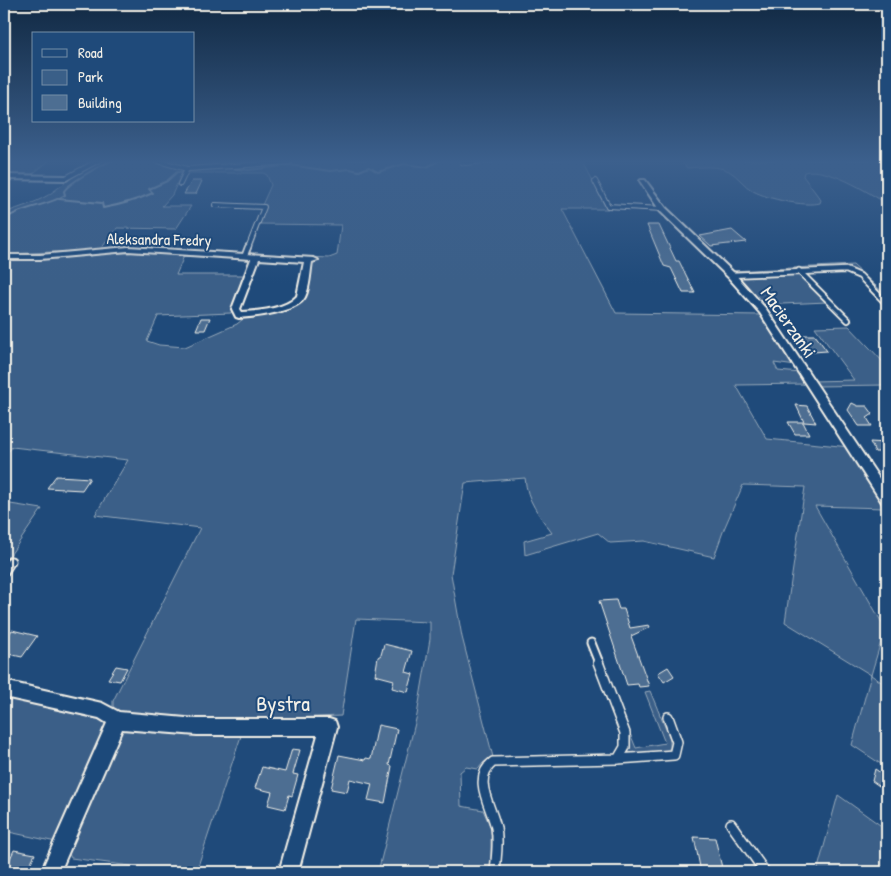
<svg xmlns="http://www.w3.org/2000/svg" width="891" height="876" font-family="'Patrick Hand',sans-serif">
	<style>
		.green { fill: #3a5f88; stroke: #97a8b8 }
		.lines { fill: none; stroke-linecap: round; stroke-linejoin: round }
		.stream { stroke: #9cacbb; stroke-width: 2 }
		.building { fill: #4d6e92; stroke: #f4f1e8 }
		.lane-far3-casing { stroke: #f4f1e8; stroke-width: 6 }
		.lane-far2-casing { stroke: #f4f1e8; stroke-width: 8 }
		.lane-far1-casing { stroke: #f4f1e8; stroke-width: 11 }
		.lane-casing { stroke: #f4f1e8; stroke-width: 12 }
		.street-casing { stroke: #f4f1e8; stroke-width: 4 }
		.lane-far3 { stroke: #1f4a7a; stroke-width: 4 }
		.lane-far2 { stroke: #1f4a7a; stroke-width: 4.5 }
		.lane-far1 { stroke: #1f4a7a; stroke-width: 7 }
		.lane { stroke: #1f4a7a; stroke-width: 9 }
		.street { fill: #1f4a7a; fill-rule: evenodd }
		.labels { text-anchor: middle; stroke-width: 4; stroke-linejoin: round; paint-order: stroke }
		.far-street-label { font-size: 16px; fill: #f4f1e8; stroke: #1f4a7a }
		.street-label { font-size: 19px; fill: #f4f1e8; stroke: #1f4a7a }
		.near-street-label { font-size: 22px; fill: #f4f1e8; stroke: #1f4a7a }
	</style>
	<rect width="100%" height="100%" fill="#1f4a7a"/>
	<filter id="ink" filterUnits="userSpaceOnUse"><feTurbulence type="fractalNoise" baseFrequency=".02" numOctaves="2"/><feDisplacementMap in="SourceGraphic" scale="10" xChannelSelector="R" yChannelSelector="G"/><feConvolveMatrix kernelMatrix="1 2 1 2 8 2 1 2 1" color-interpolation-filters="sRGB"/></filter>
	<g filter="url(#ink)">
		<g class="green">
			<polygon points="4,160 50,160 30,176 4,176"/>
			<path d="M102 160H150L183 170 172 195 162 206H191L176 229 117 228 100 250 4 254V213C20 207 40 202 54 191 69 180 84 166 102 160Z"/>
			<path d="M159 160H604L583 162 608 209H562L616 313 760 315 750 303 753 302 796 366 774 363 778 371 800 373 839 433H836L806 384 736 385 767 439 850 447 887 506V513L884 508 815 506 885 628 871 675 887 686V768L852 745 871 675 785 622 805 487 743 485 724 529 714 557 644 541 610 543 598 533 525 555 524 541 552 533C539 515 527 501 525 478L465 483 451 574 462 637 493 757 484 762 478 769 466 767 460 772 461 806 483 810 491 828V872H378L417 715 430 639V622L356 619 341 716 211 721 124 714 113 710V701L200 528 95 515 128 460 12 447 4 457V258C43 258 82 255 122 253 165 250 209 255 252 258L249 268 246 269 249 260 248 258 184 256 176 275H245L231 313 158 316 147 341 159 345 185 347 237 324 248 315 299 301 310 265 316 260 288 256 329 258 337 255 341 225 260 224 250 252 252 254 279 256 252 254H249V250L264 206 262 205 271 185 267 175 263 173H187L189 170 197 168 293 163V161L188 168Z"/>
			<path d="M680 160H887V204C868 192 827 166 804 172L803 176 821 200 820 203C804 207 768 199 753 191 744 186 738 176 729 171 716 165 701 167 687 168Z"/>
			<polygon points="853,265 887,296 887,302 854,272 731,271"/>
			<polygon points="795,273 803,278 827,302 760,305 737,276"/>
			<polygon points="849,326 887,366 885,385 817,386 813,381 854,380 815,327"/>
			<polygon points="4,503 42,509 4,564"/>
			<polygon points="650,691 670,739 670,748 665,752 629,754 628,738 615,697 636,748 665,743 645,692"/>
			<polygon points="4,697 98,715 107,722 108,727 56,842 4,831"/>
			<polygon points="121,728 242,733 196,872 175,872 71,858 67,850"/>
			<polygon points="838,795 887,830 887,872 817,872"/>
		</g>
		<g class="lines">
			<g class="stream">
				<polyline points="884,160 887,162"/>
				<polyline points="226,168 249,170 290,165 330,171 350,169 359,171 369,167 378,172 404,164 427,167 440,160"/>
				<path d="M59 199 102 203 103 208C120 205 137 200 153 193L149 189 167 181 177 172 215 169"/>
				<path d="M4 220C22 206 46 207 65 195L64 191C70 182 101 165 113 160"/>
			</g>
		</g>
		<g class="building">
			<polygon points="192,181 202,181 196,194 184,194"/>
			<polygon points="647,225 659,225 676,261 679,261 695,293 683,293 671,268 664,266"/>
			<polygon points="732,230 746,242 711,246 700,236"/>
			<polygon points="201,318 210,318 205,330 196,330"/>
			<polygon points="801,335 815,335 827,351 813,352"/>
			<polygon points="852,403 858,406 867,406 873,414 867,418 872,426 859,426 848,410"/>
			<polygon points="796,405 807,406 816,423 804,422"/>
			<polygon points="788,422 803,422 809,434 795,434"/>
			<polygon points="870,442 887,443 887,463 880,452 875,452"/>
			<polygon points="56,476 75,477 90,478 82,490 47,488"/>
			<polygon points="616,600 619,609 624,609 630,628 649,625 650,627 631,636 649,686 639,687 638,684 627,685 599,601"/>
			<polygon points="12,630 37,636 22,657 4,653 4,642"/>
			<polygon points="384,644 412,651 406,672 413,674 408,692 392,688 394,680 375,675 378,657 381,655"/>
			<polygon points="116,666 127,668 120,681 108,679"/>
			<polygon points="668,667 674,676 664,682 658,673"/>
			<polygon points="378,725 397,729 389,765 392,766 385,803 368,800 372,784 350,779 347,792 331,789 339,755 365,760 366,758 371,759"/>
			<polygon points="292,749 300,750 293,774 298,775 292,796 289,795 285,809 268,805 272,792 255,788 262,767 285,772"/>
			<polygon points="875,769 885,776 882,788 872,781"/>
			<polygon points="694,837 715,838 723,872 701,872"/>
			<polygon points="14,850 35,854 26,872 4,872"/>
		</g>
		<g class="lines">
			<g class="lane-far3-casing">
				<g id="lane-far3">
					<polyline points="155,160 187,169 180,184"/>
					<polyline points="463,160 462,162 466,163 492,160"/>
					<polyline points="187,169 290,162"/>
					<polyline points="66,178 99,160"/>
					<polyline points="595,181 608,206 663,209"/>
					<polyline points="215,205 264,207 248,248"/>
				</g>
			</g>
			<g class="lane-far2-casing">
				<g id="lane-far2">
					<polyline points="245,255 248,247"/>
					<polyline points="799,271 848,320"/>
					<polyline points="731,275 846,270 860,276 887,304"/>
				</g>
			</g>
			<g class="lane-far1-casing">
				<g id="lane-far1">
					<polyline points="4,572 11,561"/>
					<polyline points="591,643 599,663"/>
				</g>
			</g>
			<g class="lane-casing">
				<g id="lane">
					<polyline points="618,759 674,755 677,742 668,717"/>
					<polyline points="731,824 765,872"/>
					<path d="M495 872C496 858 499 842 496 828 492 807 471 779 493 762L618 759 625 747V733L598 662"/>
				</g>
			</g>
			<g class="street-casing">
				<g id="street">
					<polygon points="4,175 66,176 69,178 66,180 4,179"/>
					<polygon points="641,180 645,180 666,208 734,273 766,309 887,490 887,505 883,504 760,313 728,277 660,211 640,181"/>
					<path d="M128 247 314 258 318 260 312 262C310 273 310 287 305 297 298 312 254 317 239 318L236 317 232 309 251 259 128 251 40 259H4V255H40ZM259 259 304 262 297 296C285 309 259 311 242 312L240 309Z"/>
					<polygon points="4,681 102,703 119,712 197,719 329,719 335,721 337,727 298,872 279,872 318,735 197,735 122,729 60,872 41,872 107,723 99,718 4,697"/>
				</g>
			</g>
			<use href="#lane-far3" class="lane-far3"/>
			<use href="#lane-far2" class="lane-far2"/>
			<use href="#lane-far1" class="lane-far1"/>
			<use href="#lane" class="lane"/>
			<use href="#street" class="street"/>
		</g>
	</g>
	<linearGradient id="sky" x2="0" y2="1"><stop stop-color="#112943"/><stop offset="0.57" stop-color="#3c608d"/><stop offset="1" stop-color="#3c608d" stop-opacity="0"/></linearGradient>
	<rect width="891" height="283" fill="url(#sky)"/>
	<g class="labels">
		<g class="far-street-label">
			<text transform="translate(159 239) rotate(1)" y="6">Aleksandra Fredry</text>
		</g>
		<g class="street-label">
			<text transform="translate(789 322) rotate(55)" y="7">Macierzanki</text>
		</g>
		<g class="near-street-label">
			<text x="283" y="711">Bystra</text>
		</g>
	</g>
	<rect width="891" height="876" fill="none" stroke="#1f4a7a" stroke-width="20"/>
	<rect x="10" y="10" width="871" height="856" fill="none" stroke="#f4f1e8" stroke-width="2" filter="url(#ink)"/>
	<rect x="32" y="32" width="162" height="90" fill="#1f4a7a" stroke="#748da6"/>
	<rect x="42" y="49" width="25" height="8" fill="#1f4a7a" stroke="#748da6"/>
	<text x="78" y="58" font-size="15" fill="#f4f1e8">Road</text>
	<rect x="42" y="70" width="25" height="15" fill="#3a5f88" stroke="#748da6"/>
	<text x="78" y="82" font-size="15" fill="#f4f1e8">Park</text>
	<rect x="42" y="95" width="25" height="15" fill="#4d6e92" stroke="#748da6"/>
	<text x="78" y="108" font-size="15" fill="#f4f1e8">Building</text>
</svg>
